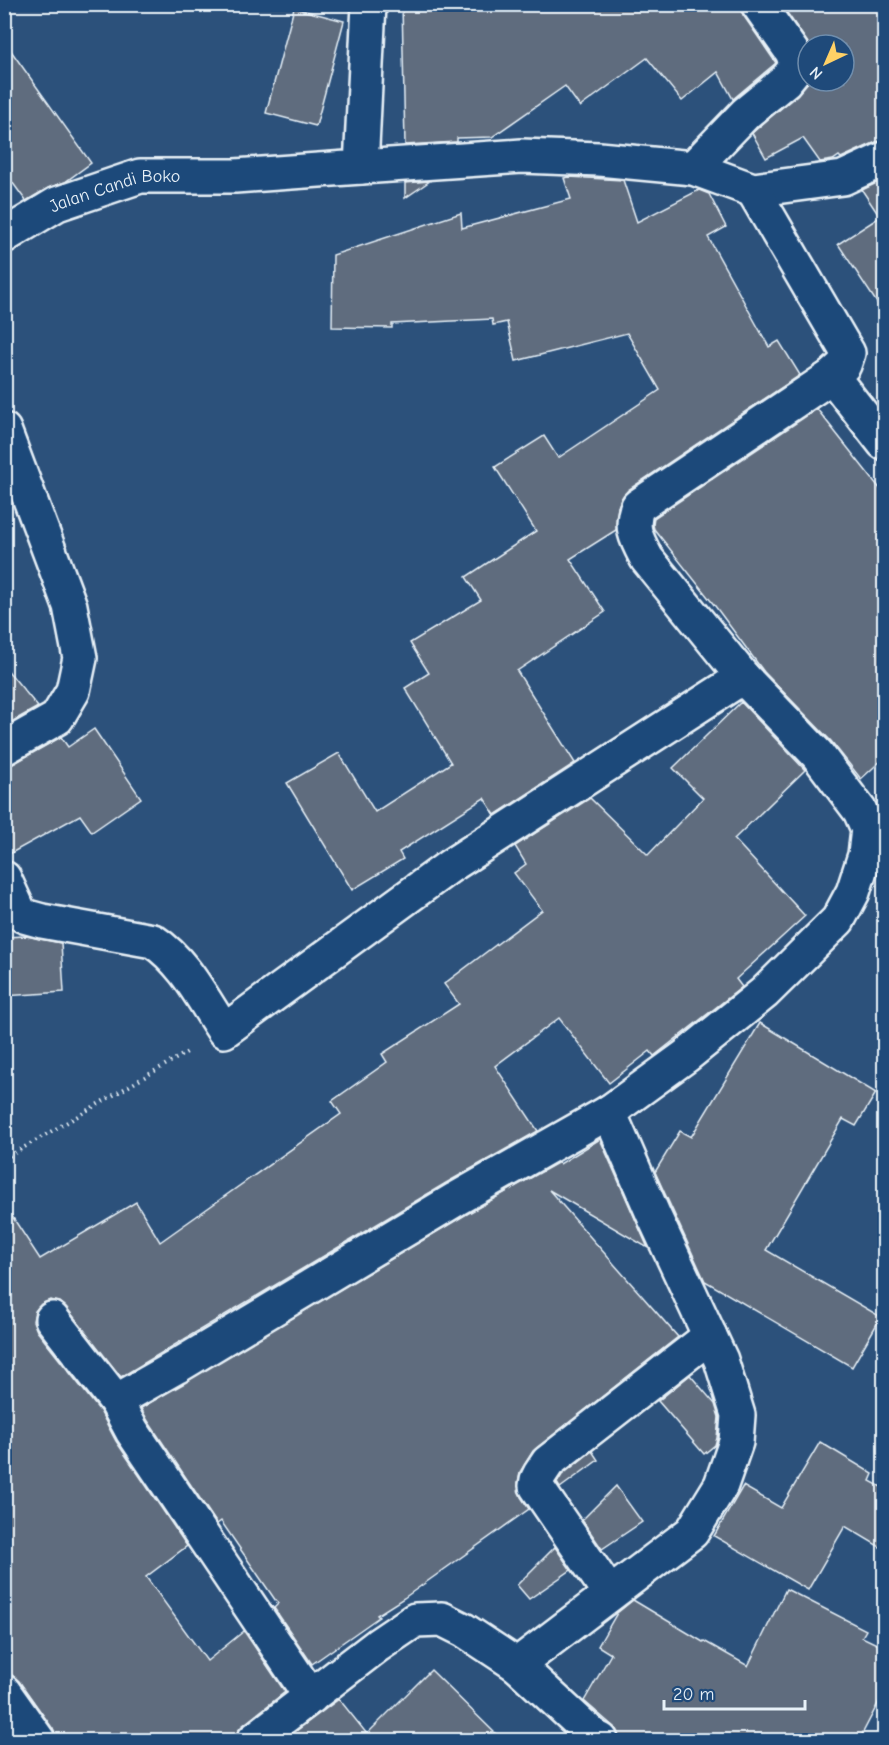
<svg xmlns="http://www.w3.org/2000/svg" width="889" height="1745" font-family="'Comic Neue',sans-serif">
	<style>
		.building { fill: #5e6c7e; stroke: #e8f1f8; stroke-width: 1.5 }
		.lines { fill: none; stroke-linecap: round; stroke-linejoin: round }
		.minor-casing { stroke: #e8f1f8; stroke-width: 38 }
		.path { stroke: #e8f1f8; stroke-width: 4; stroke-dasharray: 1.5 4.5; stroke-linecap: butt }
		.minor { stroke: #1f4a7a; stroke-width: 33 }
		.labels { text-anchor: middle; stroke-width: 4.5; stroke-linejoin: round; paint-order: stroke }
		.street-label { font-size: 18px; fill: #e8f1f8; stroke: #1f4a7a }
	</style>
	<rect width="100%" height="100%" fill="#2c517b"/>
	<filter id="ink" filterUnits="userSpaceOnUse"><feTurbulence type="fractalNoise" baseFrequency=".0167" numOctaves="2"/><feDisplacementMap in="SourceGraphic" scale="12" xChannelSelector="R" yChannelSelector="G"/><feConvolveMatrix kernelMatrix="1 2 1 2 8 2 1 2 1" color-interpolation-filters="sRGB"/></filter>
	<g filter="url(#ink)">
		<g class="building">
			<polygon points="402,4 739,4 743,15 776,63 733,99 718,72 682,101 647,58 580,107 565,86 492,137 457,138 457,142 405,145"/>
			<polygon points="781,4 885,4 885,140 876,142 841,158 839,156 833,160 820,162 803,138 766,158 752,133 759,127 797,95 809,81 844,81 844,45 809,45"/>
			<polygon points="294,8 344,21 316,126 266,113"/>
			<polygon points="4,41 91,163 65,182 48,188 26,201 4,171"/>
			<polygon points="569,177 623,180 637,222 699,190 709,194 726,227 708,237 769,347 779,341 800,375 628,490 621,499 618,507 616,530 570,559 605,612 517,671 575,763 495,815 484,798 399,852 403,859 352,890 287,783 339,753 375,812 451,763 405,688 429,673 410,643 481,600 466,577 536,531 495,467 544,436 558,458 660,390 627,333 516,361 507,322 493,325 492,319 392,324 392,328 332,327 333,255 461,213 462,228 571,199 564,178"/>
			<polygon points="885,179 885,315 838,244 880,217 862,190"/>
			<polygon points="430,181 405,198 405,183"/>
			<polygon points="817,409 885,495 885,757 861,779 831,741 764,672 715,606 654,529 653,525 654,518"/>
			<polygon points="4,666 38,707 4,726"/>
			<polygon points="741,702 805,770 734,839 805,916 736,979 742,987 654,1056 650,1051 609,1083 559,1018 495,1066 538,1131 446,1183 121,1377 66,1307 60,1302 50,1300 41,1304 35,1311 33,1321 37,1331 100,1411 116,1441 187,1546 146,1577 207,1661 244,1631 285,1692 242,1726 237,1732 236,1740 56,1740 53,1729 19,1681 12,1675 4,1674 4,1204 40,1259 136,1202 160,1242 341,1114 332,1101 387,1062 382,1054 459,1004 444,984 542,910 514,873 526,864 515,846 590,798 648,855 703,798 673,768"/>
			<polygon points="94,729 141,798 92,832 80,815 4,857 4,767 13,764 61,737 68,747"/>
			<polygon points="26,936 61,943 64,992 4,996 4,937"/>
			<polygon points="760,1023 876,1093 856,1126 843,1119 766,1250 881,1317 852,1367 705,1281 655,1172 680,1131 691,1137"/>
			<polygon points="600,1139 648,1248 549,1190 678,1337 533,1451 520,1472 518,1483 521,1497 529,1509 404,1598 377,1615 379,1617 312,1664 274,1608 278,1604 221,1521 217,1524 148,1421 141,1408 465,1215 559,1162 560,1164"/>
			<polygon points="690,1375 715,1404 719,1417 717,1438 715,1445 704,1454 658,1401"/>
			<polygon points="820,1442 873,1474 870,1481 885,1489 885,1550 845,1526 808,1590 714,1536 743,1486 781,1508"/>
			<polygon points="592,1451 598,1460 560,1488 557,1483 562,1475"/>
			<polygon points="616,1486 642,1522 602,1549 582,1520"/>
			<polygon points="555,1547 571,1570 529,1599 517,1585"/>
			<polygon points="786,1589 866,1630 862,1637 885,1648 885,1690 859,1740 619,1740 616,1729 584,1701 611,1654 598,1646 617,1613 633,1600 703,1642 704,1641 748,1666"/>
			<polygon points="431,1670 502,1740 284,1740 339,1699 367,1734"/>
		</g>
		<g class="lines">
			<g class="minor-casing">
				<g id="minor">
					<polyline points="361,167 522,156 599,159 693,168 753,190 843,178 884,159"/>
					<polyline points="693,168 746,113 785,81 794,70 795,60 792,52 758,4"/>
					<path id="s1" d="M4 236 57 204 140 176H235L361 167 369 4"/>
					<polyline points="832,376 884,443"/>
					<polyline points="4,430 70,606 80,658 73,691 57,718 4,748"/>
					<path d="M4 878 19 911 24 916 42 921 153 941C185 962 203 1000 224 1031L450 866 743 677"/>
					<polyline points="52,1319 116,1401"/>
					<polyline points="610,1594 536,1486 537,1480 540,1474 548,1462 710,1336"/>
					<polyline points="517,1665 692,1532 721,1485 736,1442 738,1415 721,1360 654,1216 609,1112"/>
					<polyline points="4,1692 38,1740"/>
					<path d="M311 1697 132 1431 116 1401 176 1367 456 1199 609 1112 686 1056 764 993 838 920 853 892 865 855 868 829 860 811 817 754 743 677 647 559C637 540 629 527 638 506L832 376 844 365 848 353 753 190"/>
					<polyline points="254,1740 378,1645 415,1620 442,1619 464,1630 517,1665 595,1737 601,1740"/>
				</g>
			</g>
			<polyline class="path" points="4,1159 189,1051"/>
			<use href="#minor" class="minor"/>
		</g>
	</g>
	<g class="labels">
		<g class="street-label">
			<text dy="6" stroke="none"><textPath href="#s1" startOffset="122">Jalan Candi Boko</textPath></text>
		</g>
	</g>
	<rect width="889" height="1745" fill="none" stroke="#1f4a7a" stroke-width="24"/>
	<rect x="12" y="12" width="865" height="1721" fill="none" stroke="#e8f1f8" stroke-width="2" filter="url(#ink)"/>
	<g transform="translate(826 63) rotate(224)"><circle r="28" fill="#1f4a7a" stroke="#6f8dac" stroke-width="1.5"/>
	<path d="M0-4.5L10 22L0 15L-10 22Z" fill="#ffd166"/>
	<text y="-9" font-size="16" font-weight="bold" text-anchor="middle" fill="#e8f1f8">N</text>
	</g>
	<path d="M664 1700v9h141v-9" fill="none" stroke="#e8f1f8" stroke-width="3"/>
	<text x="673" y="1700" font-size="18" fill="#e8f1f8" stroke="#1f4a7a" stroke-width="4.5" paint-order="stroke">20 m</text>
</svg>
